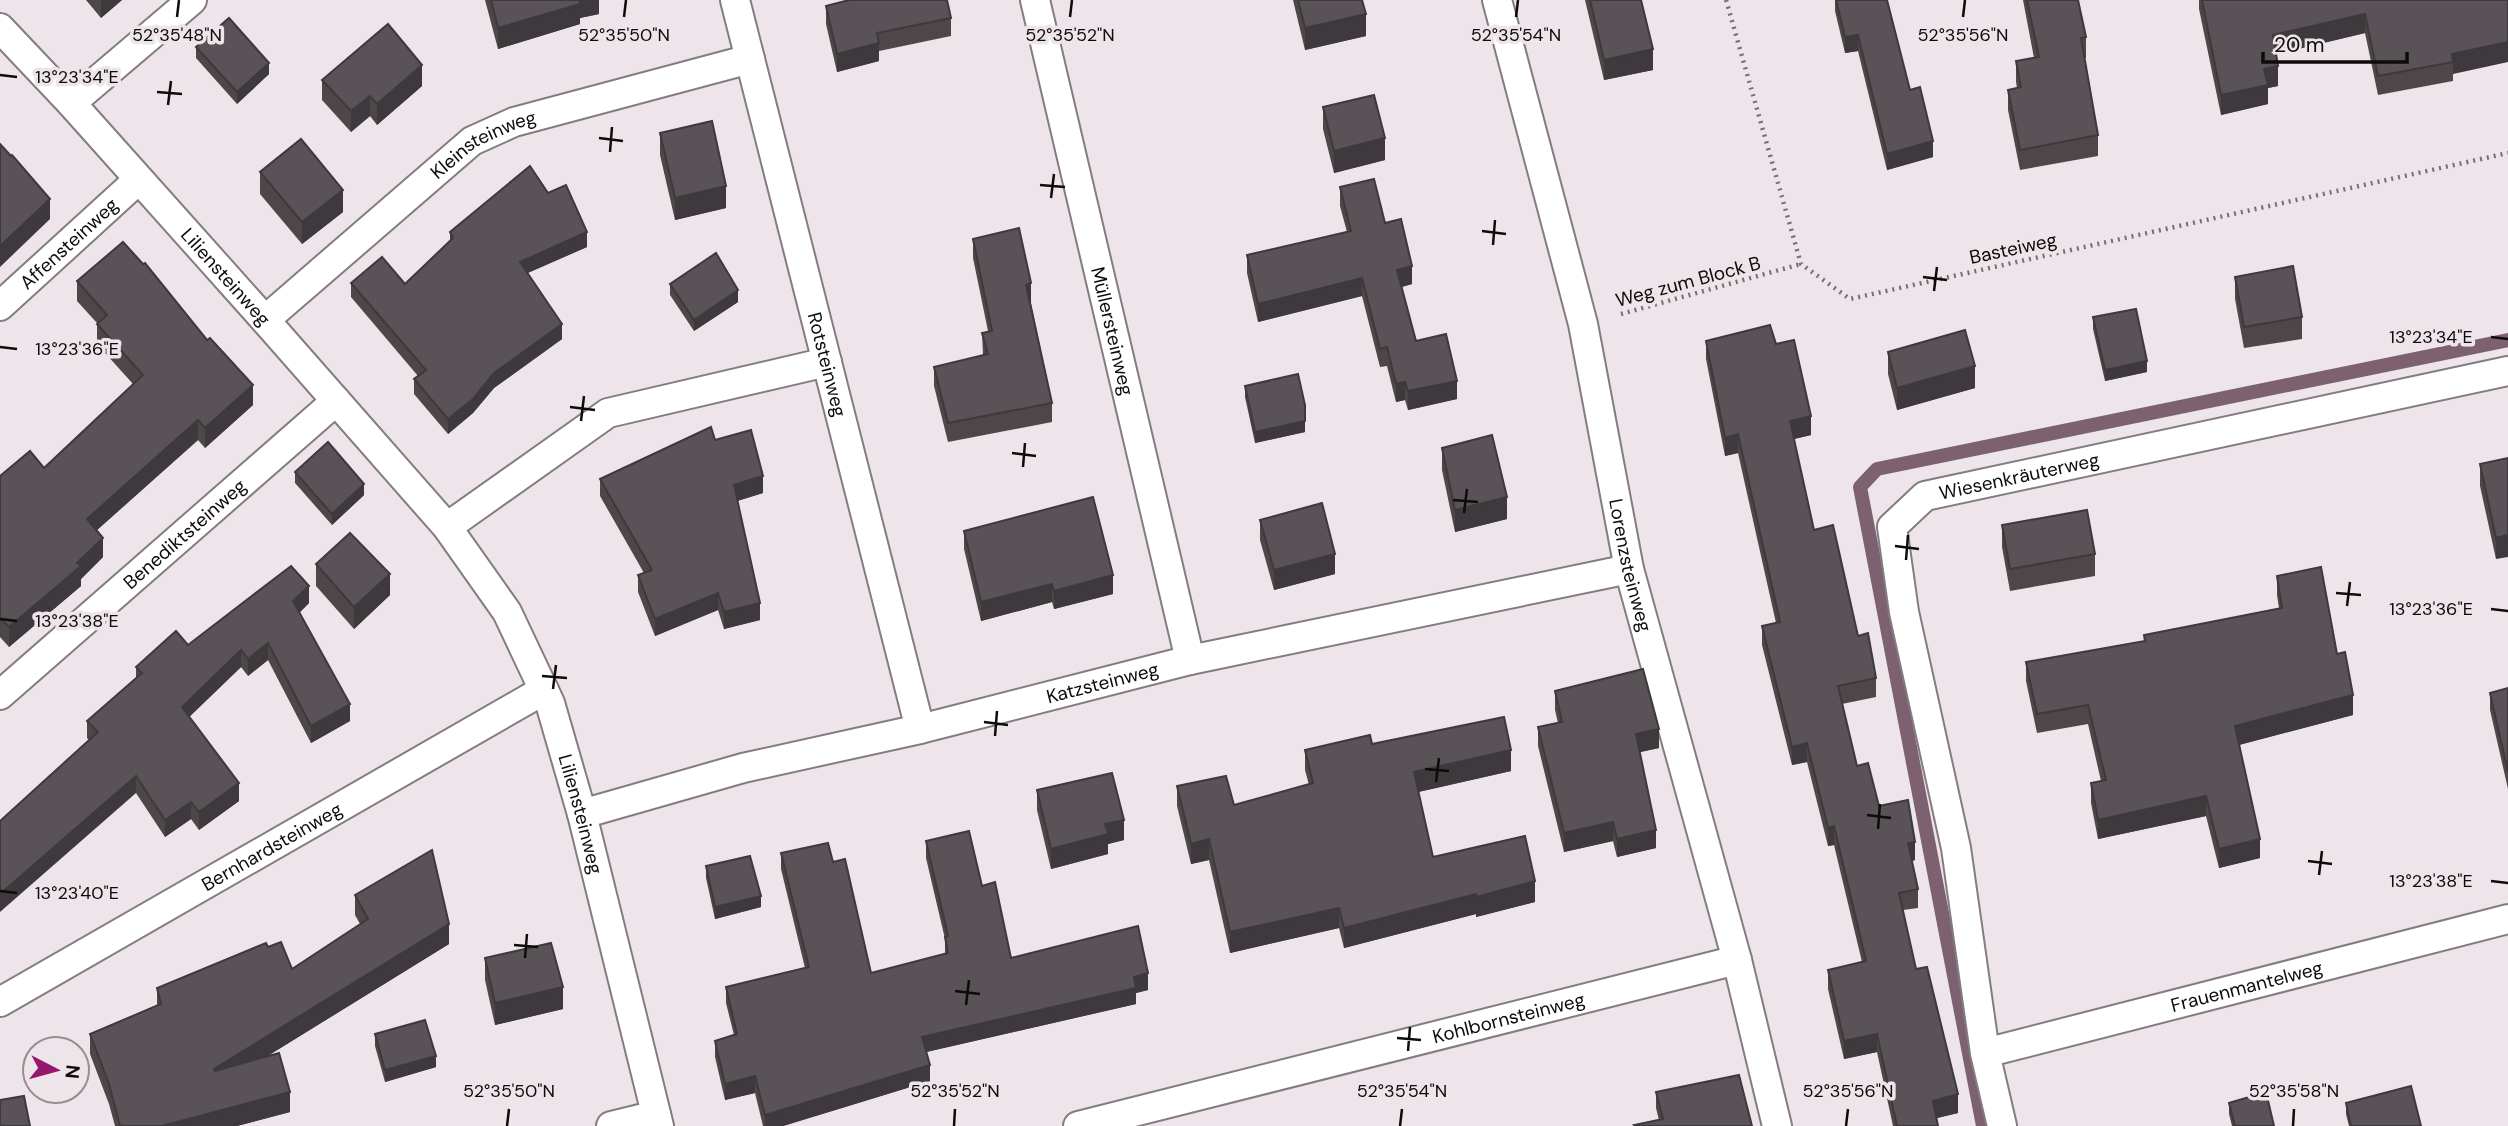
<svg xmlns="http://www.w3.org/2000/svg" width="2508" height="1126" font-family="'DM Sans',sans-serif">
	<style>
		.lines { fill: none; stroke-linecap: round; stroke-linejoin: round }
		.stream { stroke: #7d6171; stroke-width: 14 }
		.service-casing { stroke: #847c80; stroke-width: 32 }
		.path { stroke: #757073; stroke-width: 4.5; stroke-dasharray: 2 5; stroke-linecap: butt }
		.service { stroke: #fff; stroke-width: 28 }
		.wall { fill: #4d474a }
		.shaded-wall { fill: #3e393c }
		.building { fill: #595256; stroke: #3e393c; stroke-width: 2 }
		.ticks { fill: none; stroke: #0d0b0c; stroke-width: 2.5 }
		.labels { text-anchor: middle; stroke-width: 7; stroke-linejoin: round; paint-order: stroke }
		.street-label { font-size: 19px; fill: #0d0b0c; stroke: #eee5ea }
		.ticks-label { font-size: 18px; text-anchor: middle; fill: #0d0b0c; stroke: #eee5ea; stroke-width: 7; stroke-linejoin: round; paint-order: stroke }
	</style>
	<rect width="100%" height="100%" fill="#eee5ea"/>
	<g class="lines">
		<polyline class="stream" points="1983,1126 1860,487 1877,469 2508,340"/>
		<g class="service-casing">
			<g id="service">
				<path id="s1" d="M735 0 920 729"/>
				<path id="s2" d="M1035 0 1190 660"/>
				<path id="s3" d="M1497 0 1583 324 1629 569 1737 960 1777 1126"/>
				<path id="s4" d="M0 28 71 103 265 320 447 527 507 612 550 703 582 814 659 1126"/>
				<polyline points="71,103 192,0"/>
				<path id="s5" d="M0 306 138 180"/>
				<path id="s6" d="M265 320 472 141 514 122 750 59"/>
				<polyline points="447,527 608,413 827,362"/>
				<path id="s7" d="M0 695 336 401"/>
				<path id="s8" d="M582 814 743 768 920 729 1190 660 1629 569"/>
				<path id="s9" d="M0 1002 544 690"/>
				<path id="s10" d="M1985 1053 2508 919"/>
				<polyline points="611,1126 656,1115"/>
				<path id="s11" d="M1078 1126 1737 960"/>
				<path id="s12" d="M2002 1126 1985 1053 1956 848 1904 612 1892 527 1925 496 2508 371"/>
			</g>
		</g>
		<g class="path">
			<polyline points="1726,0 1801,264 1850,299 2508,153"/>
			<polyline points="1621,314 1801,264"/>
		</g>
		<use href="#service" class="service"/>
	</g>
	<g class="wall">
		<polygon points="86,0 122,0 101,18"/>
		<polygon points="485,0 599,0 599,14 580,18 580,24 498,49"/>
		<polygon points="1293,0 1362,0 1366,36 1305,50"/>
		<polygon points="1585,0 1641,0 1653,70 1604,80"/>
		<polygon points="1835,0 1887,0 1910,90 1933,157 1887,170 1858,51 1845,53 1835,11"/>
		<polygon points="2023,0 2078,0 2086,37 2086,58 2085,58 2098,135 2098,156 2020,170 2008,110 2008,90 2017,88 2016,82 2016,61 2034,58"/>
		<polygon points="2199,0 2508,0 2453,74 2453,81 2378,95 2365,33 2276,54 2278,86 2268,88 2268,104 2221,115 2199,9"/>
		<polygon points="826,6 951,18 951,36 879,51 879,61 837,72 826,24"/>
		<polygon points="196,47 269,74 237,104 196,58"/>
		<polygon points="322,80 422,86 377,125 370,116 351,132 322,100"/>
		<polygon points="1323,107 1385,160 1334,173 1323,129"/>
		<polygon points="660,133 726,208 675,220 660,155"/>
		<polygon points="260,172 343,212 302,244 260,194"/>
		<polygon points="1340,187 1385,223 1412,284 1402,287 1416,341 1457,399 1408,410 1405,400 1396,402 1387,366 1380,367 1362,296 1258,322 1247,273 1247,255 1347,232 1340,206"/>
		<polygon points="548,193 587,247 528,273 562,339 494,388 473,413 448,434 414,394 414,379 418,376 351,297 351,283 405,284 450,241 450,232"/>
		<polygon points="973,239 1031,303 1052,403 1052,422 948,442 934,386 934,367 983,355 982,333 988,331 973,258"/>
		<polygon points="2235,277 2302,317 2302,339 2244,348 2235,299"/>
		<polygon points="77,281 253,405 205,448 198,440 97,530 103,557 81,579 81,586 9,647 0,637 0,476 44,468 133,384 97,344 97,323 77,301"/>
		<polygon points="670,284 738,302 694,331 670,295"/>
		<polygon points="2093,317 2147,372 2105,381 2093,329"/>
		<polygon points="1706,341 1776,344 1811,435 1794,439 1814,530 1876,678 1876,697 1842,704 1857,766 1879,806 1915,860 1912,861 1918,889 1918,908 1903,910 1916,969 1958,1113 1937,1118 1938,1126 1893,1126 1877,1052 1844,1059 1828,989 1828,970 1862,962 1834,845 1828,846 1807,762 1792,765 1762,645 1762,626 1776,623 1738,453 1725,456 1706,359"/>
		<polygon points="1888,352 1975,388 1897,410 1888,374"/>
		<polygon points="1245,386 1305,432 1255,443 1245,397"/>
		<polygon points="715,440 763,493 737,501 760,620 724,629 718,610 655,636 638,592 638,575 644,573 600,496 600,479"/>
		<polygon points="1442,448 1507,519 1455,532 1442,470"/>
		<polygon points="2508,458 2496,559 2480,486 2480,464"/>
		<polygon points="295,472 364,495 332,525 295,483"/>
		<polygon points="1260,520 1335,574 1274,590 1260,540"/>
		<polygon points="2002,525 2095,554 2095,576 2010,591 2002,547"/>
		<polygon points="964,531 1113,594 1054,609 1052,602 981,621 964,549"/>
		<polygon points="316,564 390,595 354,629 316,586"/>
		<polygon points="2277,576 2337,654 2353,715 2239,745 2260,858 2219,868 2206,816 2098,839 2091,803 2091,783 2101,781 2088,724 2037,733 2026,681 2026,662 2144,641 2144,635 2279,608 2277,595"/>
		<polygon points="309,603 299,613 350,721 311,743 268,660 248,676 241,667 189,717 239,801 199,830 191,819 165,837 136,793 87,738 87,721 136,678 136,667 188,645"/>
		<polygon points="2508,688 2508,789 2490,710 2490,693"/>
		<polygon points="1555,691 1659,748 1640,752 1656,848 1617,857 1613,841 1564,852 1538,746 1538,727 1558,723 1555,710"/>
		<polygon points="1372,744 1511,771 1418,792 1433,857 1535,902 1476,917 1476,914 1344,948 1339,928 1230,953 1209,860 1191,864 1177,806 1177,786 1234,805 1309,785 1305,770 1305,750"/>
		<polygon points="1037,790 1124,840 1108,844 1108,854 1051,869 1037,810"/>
		<polygon points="926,841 982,886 1011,958 1148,990 1136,993 1136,1004 926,1052 930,1081 783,1126 763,1126 755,1093 725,1100 715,1057 715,1041 734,1035 726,1003 726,987 805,968 781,869 781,853 833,862 871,973 945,954 945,939 926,858"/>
		<polygon points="706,866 761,907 715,919 706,878"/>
		<polygon points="355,895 449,944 266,1057 290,1112 237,1126 115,1126 109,1104 90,1054 90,1034 157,1005 157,988 268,947 292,969 360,924 355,915"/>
		<polygon points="485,958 563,1009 495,1025 485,980"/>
		<polygon points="375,1034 436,1067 385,1082 375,1046"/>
		<polygon points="1656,1092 1752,1126 1659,1120 1656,1108"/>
		<polygon points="2229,1103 2274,1126 2232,1126 2229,1114"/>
		<polygon points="2346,1103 2421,1126 2349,1126 2346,1114"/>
	</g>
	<g class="shaded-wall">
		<polygon points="101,0 122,0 101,18"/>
		<polygon points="579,0 599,0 599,14 580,18 580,24 498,49 498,28"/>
		<polygon points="1366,14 1366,36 1305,50 1305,28"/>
		<polygon points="2365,14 2365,33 2273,55 2273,35"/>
		<polygon points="1858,35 1858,51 1845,53 1845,37"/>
		<polygon points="2508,42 2508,62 2453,74 2453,62 2452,54"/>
		<polygon points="879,43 879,61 837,72 837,54"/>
		<polygon points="1653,49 1653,70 1604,80 1604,60"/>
		<polygon points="269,63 269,74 237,104 237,92"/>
		<polygon points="422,65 422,86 377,125 377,104"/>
		<polygon points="2278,66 2278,86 2268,88 2268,104 2221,115 2221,95 2264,69"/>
		<polygon points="370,96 370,116 351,132 351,111"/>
		<polygon points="1385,138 1385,160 1334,173 1334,151"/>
		<polygon points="1933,141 1933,157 1887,170 1887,154"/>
		<polygon points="726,186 726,208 675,220 675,198"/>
		<polygon points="343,190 343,212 302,244 302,222"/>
		<polygon points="50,199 50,219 0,267 0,246"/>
		<polygon points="587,232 587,247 520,276 520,262"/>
		<polygon points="1412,266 1412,284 1397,288 1397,270"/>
		<polygon points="1362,278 1362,296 1258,322 1258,304"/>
		<polygon points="1031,283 1031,303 1026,304 1026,285"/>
		<polygon points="738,290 738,302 694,331 694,320"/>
		<polygon points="562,324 562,339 494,388 473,413 448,434 448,419 494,373"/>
		<polygon points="2147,361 2147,372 2105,381 2105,370"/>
		<polygon points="1975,366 1975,388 1897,410 1897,388"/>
		<polygon points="1457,381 1457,399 1408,410 1408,391"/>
		<polygon points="1405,382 1405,400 1396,402 1396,384"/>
		<polygon points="253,385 253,405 205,448 205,428"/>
		<polygon points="1811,416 1811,435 1790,440 1790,421"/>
		<polygon points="198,420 198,440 87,539 87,519"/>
		<polygon points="1305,421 1305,432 1255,443 1255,432"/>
		<polygon points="1738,434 1738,453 1725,456 1725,438"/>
		<polygon points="763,476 763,493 734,502 734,485"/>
		<polygon points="364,484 364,495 332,525 332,514"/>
		<polygon points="1507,497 1507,519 1455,532 1455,510"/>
		<polygon points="2508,535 2508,557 2496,559 2496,538"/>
		<polygon points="103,538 103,557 81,579 81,586 9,647 9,627"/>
		<polygon points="1335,554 1335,574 1274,590 1274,570"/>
		<polygon points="390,574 390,595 354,629 354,607"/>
		<polygon points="1113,575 1113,594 1054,609 1054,591"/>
		<polygon points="1052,584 1052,602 981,621 981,602"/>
		<polygon points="309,586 309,603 293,619 293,601"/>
		<polygon points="718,593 718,610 655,636 655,619"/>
		<polygon points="760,603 760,620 724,629 724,612"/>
		<polygon points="268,643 268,660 248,676 248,659"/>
		<polygon points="241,650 241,667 182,724 182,707"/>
		<polygon points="2353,695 2353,715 2235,746 2235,726"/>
		<polygon points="350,704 350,721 311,743 311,726"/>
		<polygon points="1659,729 1659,748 1636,753 1636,734"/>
		<polygon points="1807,743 1807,762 1792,765 1792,747"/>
		<polygon points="1511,750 1511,771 1414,793 1414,772"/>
		<polygon points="136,776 136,793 0,912 0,894"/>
		<polygon points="239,783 239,801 199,830 199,812"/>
		<polygon points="2206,796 2206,816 2098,839 2098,820"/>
		<polygon points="191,802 191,819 165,837 165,820"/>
		<polygon points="1124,820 1124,840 1108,844 1108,854 1051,869 1051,849 1105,824"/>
		<polygon points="1613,822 1613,841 1564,852 1564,833"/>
		<polygon points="1834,826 1834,845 1828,846 1828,828"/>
		<polygon points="1656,830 1656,848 1617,857 1617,839"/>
		<polygon points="1209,839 1209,860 1191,864 1191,844"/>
		<polygon points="2260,839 2260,858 2219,868 2219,849"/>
		<polygon points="1915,842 1915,860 1908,862 1908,843"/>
		<polygon points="1535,881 1535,902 1476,917 1476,897"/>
		<polygon points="1476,894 1476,914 1344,948 1344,928"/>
		<polygon points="761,896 761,907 715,919 715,907"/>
		<polygon points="1339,908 1339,928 1230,953 1230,932"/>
		<polygon points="449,924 449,944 214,1089 214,1069"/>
		<polygon points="1148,973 1148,990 1136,993 1136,1004 922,1053 922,1037"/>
		<polygon points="563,987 563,1009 495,1025 495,1003"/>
		<polygon points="1877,1034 1877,1052 1844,1059 1844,1041"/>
		<polygon points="436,1056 436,1067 385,1082 385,1070"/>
		<polygon points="930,1065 930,1081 783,1126 765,1126 765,1115"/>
		<polygon points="755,1076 755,1093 725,1100 725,1084"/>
		<polygon points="290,1092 290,1112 237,1126 162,1126"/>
		<polygon points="1958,1094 1958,1113 1933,1119 1933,1101"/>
	</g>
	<g class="building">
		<polygon points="491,0 579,0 580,4 498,28"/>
		<polygon points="849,0 947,0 951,18 877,33 879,43 837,54 826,6"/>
		<polygon points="1298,0 1362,0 1366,14 1305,28"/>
		<polygon points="1590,0 1641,0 1653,49 1604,60"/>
		<polygon points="1836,0 1887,0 1910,90 1920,87 1933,141 1887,154 1858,35 1845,37"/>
		<polygon points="2027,0 2078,0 2086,37 2081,38 2098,135 2020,150 2008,90 2021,87 2016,61 2039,57"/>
		<polygon points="2202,0 2508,0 2508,42 2452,54 2453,62 2378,76 2365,14 2273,35 2278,66 2264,69 2268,85 2221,95"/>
		<polygon points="229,18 269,63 237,92 196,47"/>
		<polygon points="388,24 422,65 377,104 370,96 351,111 322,80"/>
		<polygon points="1374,95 1385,138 1334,151 1323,107"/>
		<polygon points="712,121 726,186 675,198 660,133"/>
		<polygon points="301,139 343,190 302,222 260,172"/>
		<polygon points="0,144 11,156 12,155 50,199 0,246"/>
		<polygon points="530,166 548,193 566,185 587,232 520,262 562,324 494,373 473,399 448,419 414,379 426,370 351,283 382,257 405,284 453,238 450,232"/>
		<polygon points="1374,179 1385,223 1401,219 1412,266 1397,270 1416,341 1446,334 1457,381 1408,391 1405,382 1396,384 1387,347 1380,349 1362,278 1258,304 1247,255 1351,231 1340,187"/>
		<polygon points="1019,228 1031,283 1026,285 1052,403 948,423 934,367 988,354 982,333 992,331 973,239"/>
		<polygon points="123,242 143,264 145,263 207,340 210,338 253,385 205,428 198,420 87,519 103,538 77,563 81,566 9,627 0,618 0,476 30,451 44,468 143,375 97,324 107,315 77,281"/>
		<polygon points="716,253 738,290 694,320 670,284"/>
		<polygon points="2293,266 2302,317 2244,327 2235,277"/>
		<polygon points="2136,309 2147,361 2105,370 2093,317"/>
		<polygon points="1770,325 1776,344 1794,340 1811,416 1790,421 1814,530 1833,525 1858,636 1868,633 1876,678 1838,686 1857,766 1868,763 1879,806 1908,800 1915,842 1908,843 1918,889 1899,893 1916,969 1927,967 1958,1094 1933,1101 1938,1126 1897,1126 1877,1034 1844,1041 1828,970 1866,961 1834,826 1828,828 1807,743 1792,747 1762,626 1780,622 1738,434 1725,438 1706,341"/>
		<polygon points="1965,330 1975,366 1897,388 1888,352"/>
		<polygon points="1298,374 1305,405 1305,421 1255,432 1245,386"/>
		<polygon points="711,427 715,440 751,430 763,476 734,485 760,603 724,612 718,593 655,619 638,575 652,570 600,479"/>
		<polygon points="1492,435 1507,497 1455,510 1442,448"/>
		<polygon points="328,442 364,484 332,514 295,472"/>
		<polygon points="2508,458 2508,535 2496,538 2480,464"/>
		<polygon points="1093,497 1113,575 1054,591 1052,584 981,602 964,531"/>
		<polygon points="1322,503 1335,554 1274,570 1260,520"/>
		<polygon points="2087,510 2095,554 2010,569 2002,525"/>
		<polygon points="350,533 390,574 354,607 316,564"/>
		<polygon points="291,566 309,586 293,601 350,704 311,726 268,643 248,659 241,650 182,707 239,783 199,812 191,802 165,820 136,776 0,894 0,821 98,732 87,721 142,673 136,667 176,631 188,645"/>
		<polygon points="2321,567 2337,654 2345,652 2353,695 2235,726 2260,839 2219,849 2206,796 2098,820 2091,783 2106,780 2088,705 2037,714 2026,662 2145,641 2144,635 2282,608 2277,576"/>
		<polygon points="1643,669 1659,729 1636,734 1656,830 1617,839 1613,822 1564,833 1538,727 1562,722 1555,691"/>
		<polygon points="2508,688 2508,772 2490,693"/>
		<polygon points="1504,717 1511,750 1414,772 1433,857 1525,836 1535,881 1476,897 1476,894 1344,928 1339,908 1230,932 1209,839 1191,844 1177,786 1226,776 1234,805 1313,783 1305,750 1370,735 1372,744"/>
		<polygon points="1112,773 1124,820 1105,824 1108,834 1051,849 1037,790"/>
		<polygon points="969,831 982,886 995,882 1011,958 1138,926 1148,973 1134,977 1136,988 922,1037 930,1065 765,1115 755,1076 725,1084 715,1041 737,1034 726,987 809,967 781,853 828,843 833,862 845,859 871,973 948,953 945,937 948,936 926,841"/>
		<polygon points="432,850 449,924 214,1069 215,1071 279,1053 290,1092 162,1126 120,1126 109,1084 90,1034 161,1004 157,988 266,943 268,947 281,942 292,969 368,919 355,895"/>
		<polygon points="750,856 761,896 715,907 706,866"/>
		<polygon points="551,943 563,987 495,1003 485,958"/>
		<polygon points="425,1020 436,1056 385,1070 375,1034"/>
		<polygon points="1739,1075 1752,1126 1635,1126 1634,1125 1663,1119 1656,1092"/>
		<polygon points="2411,1086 2421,1126 2351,1126 2346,1103"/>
		<polygon points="2266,1092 2274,1126 2235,1126 2229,1103"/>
		<polygon points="24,1096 30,1126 0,1126 0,1100"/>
	</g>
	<path class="ticks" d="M177 17 179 0M624 17 626 0M1070 17 1072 0M1516 17 1518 0M1963 17 1965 0M0 75 17 77M157 92 182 94M168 105 171 81M599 138 623 141M610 152 612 127M1040 185 1065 187M1051 198 1054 174M1482 231 1506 234M1493 245 1495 220M1923 277 1947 280M1934 291 1937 267M2491 337 2508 339M0 347 17 349M570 407 595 410M581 421 584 396M1012 453 1036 456M1023 467 1025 443M1453 500 1478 502M1464 513 1467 489M1895 546 1919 549M1906 560 1908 535M2336 593 2361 595M2347 606 2350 582M2491 609 2508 611M0 619 17 621M542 676 567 678M553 689 556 665M984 722 1008 725M995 736 997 711M1425 769 1449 771M1436 782 1439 758M1867 815 1891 818M1878 829 1880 804M2308 861 2332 864M2319 875 2322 851M2491 881 2508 883M0 891 17 893M514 945 538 947M525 958 527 934M955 991 980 994M966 1005 969 980M1397 1038 1421 1040M1408 1051 1410 1027M507 1126 509 1109M954 1126 955 1109M1400 1126 1402 1109M1846 1126 1848 1109M2293 1126 2294 1109"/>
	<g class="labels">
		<g class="street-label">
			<text dy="7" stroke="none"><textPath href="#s6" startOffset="282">Kleinsteinweg</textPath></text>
			<text dy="7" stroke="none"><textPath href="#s5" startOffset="93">Affensteinweg</textPath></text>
			<text transform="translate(2013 248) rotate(-12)" y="7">Basteiweg</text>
			<text dy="7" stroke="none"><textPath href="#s4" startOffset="336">Liliensteinweg</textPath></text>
			<text transform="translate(1688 281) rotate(-15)" y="7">Weg zum Block B</text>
			<text dy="7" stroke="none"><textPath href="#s2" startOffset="340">Müllersteinweg</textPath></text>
			<text dy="7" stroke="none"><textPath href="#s1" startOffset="376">Rotsteinweg</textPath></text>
			<text dy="7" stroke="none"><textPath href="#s12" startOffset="751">Wiesenkräuterweg</textPath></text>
			<text dy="7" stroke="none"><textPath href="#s7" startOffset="245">Benediktsteinweg</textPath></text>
			<text dy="7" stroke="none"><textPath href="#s3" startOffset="581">Lorenzsteinweg</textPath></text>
			<text dy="7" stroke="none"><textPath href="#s8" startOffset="537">Katzsteinweg</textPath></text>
			<text dy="7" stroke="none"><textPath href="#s4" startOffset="990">Liliensteinweg</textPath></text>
			<text dy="7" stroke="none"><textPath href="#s9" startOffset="313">Bernhardsteinweg</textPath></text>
			<text dy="7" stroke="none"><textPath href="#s10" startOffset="270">Frauenmantelweg</textPath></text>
			<text dy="7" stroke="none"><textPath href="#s11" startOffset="444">Kohlbornsteinweg</textPath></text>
		</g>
	</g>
	<g class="ticks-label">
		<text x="177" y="41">52°35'48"N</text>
		<text x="624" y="41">52°35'50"N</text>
		<text x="1070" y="41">52°35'52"N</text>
		<text x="1516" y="41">52°35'54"N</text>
		<text x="1963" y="41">52°35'56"N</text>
		<text x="77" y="83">13°23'34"E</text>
		<text x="2431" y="343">13°23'34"E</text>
		<text x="77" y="355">13°23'36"E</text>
		<text x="2431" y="615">13°23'36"E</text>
		<text x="77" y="627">13°23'38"E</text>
		<text x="2431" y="887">13°23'38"E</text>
		<text x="77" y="899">13°23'40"E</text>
		<text x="509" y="1097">52°35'50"N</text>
		<text x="955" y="1097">52°35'52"N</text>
		<text x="1402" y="1097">52°35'54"N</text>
		<text x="1848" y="1097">52°35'56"N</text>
		<text x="2294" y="1097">52°35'58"N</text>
	</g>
	<g transform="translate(56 1070) rotate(96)"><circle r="33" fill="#eee5ea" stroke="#948e91" stroke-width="2"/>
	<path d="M0-5L12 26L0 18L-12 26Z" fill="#961770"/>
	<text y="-10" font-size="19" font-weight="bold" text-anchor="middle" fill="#0d0b0c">N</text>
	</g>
	<path d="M2263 52v10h144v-10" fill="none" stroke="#0d0b0c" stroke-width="3.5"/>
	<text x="2274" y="52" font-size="21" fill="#0d0b0c" stroke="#eee5ea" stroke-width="5" paint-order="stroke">20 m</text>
</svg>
